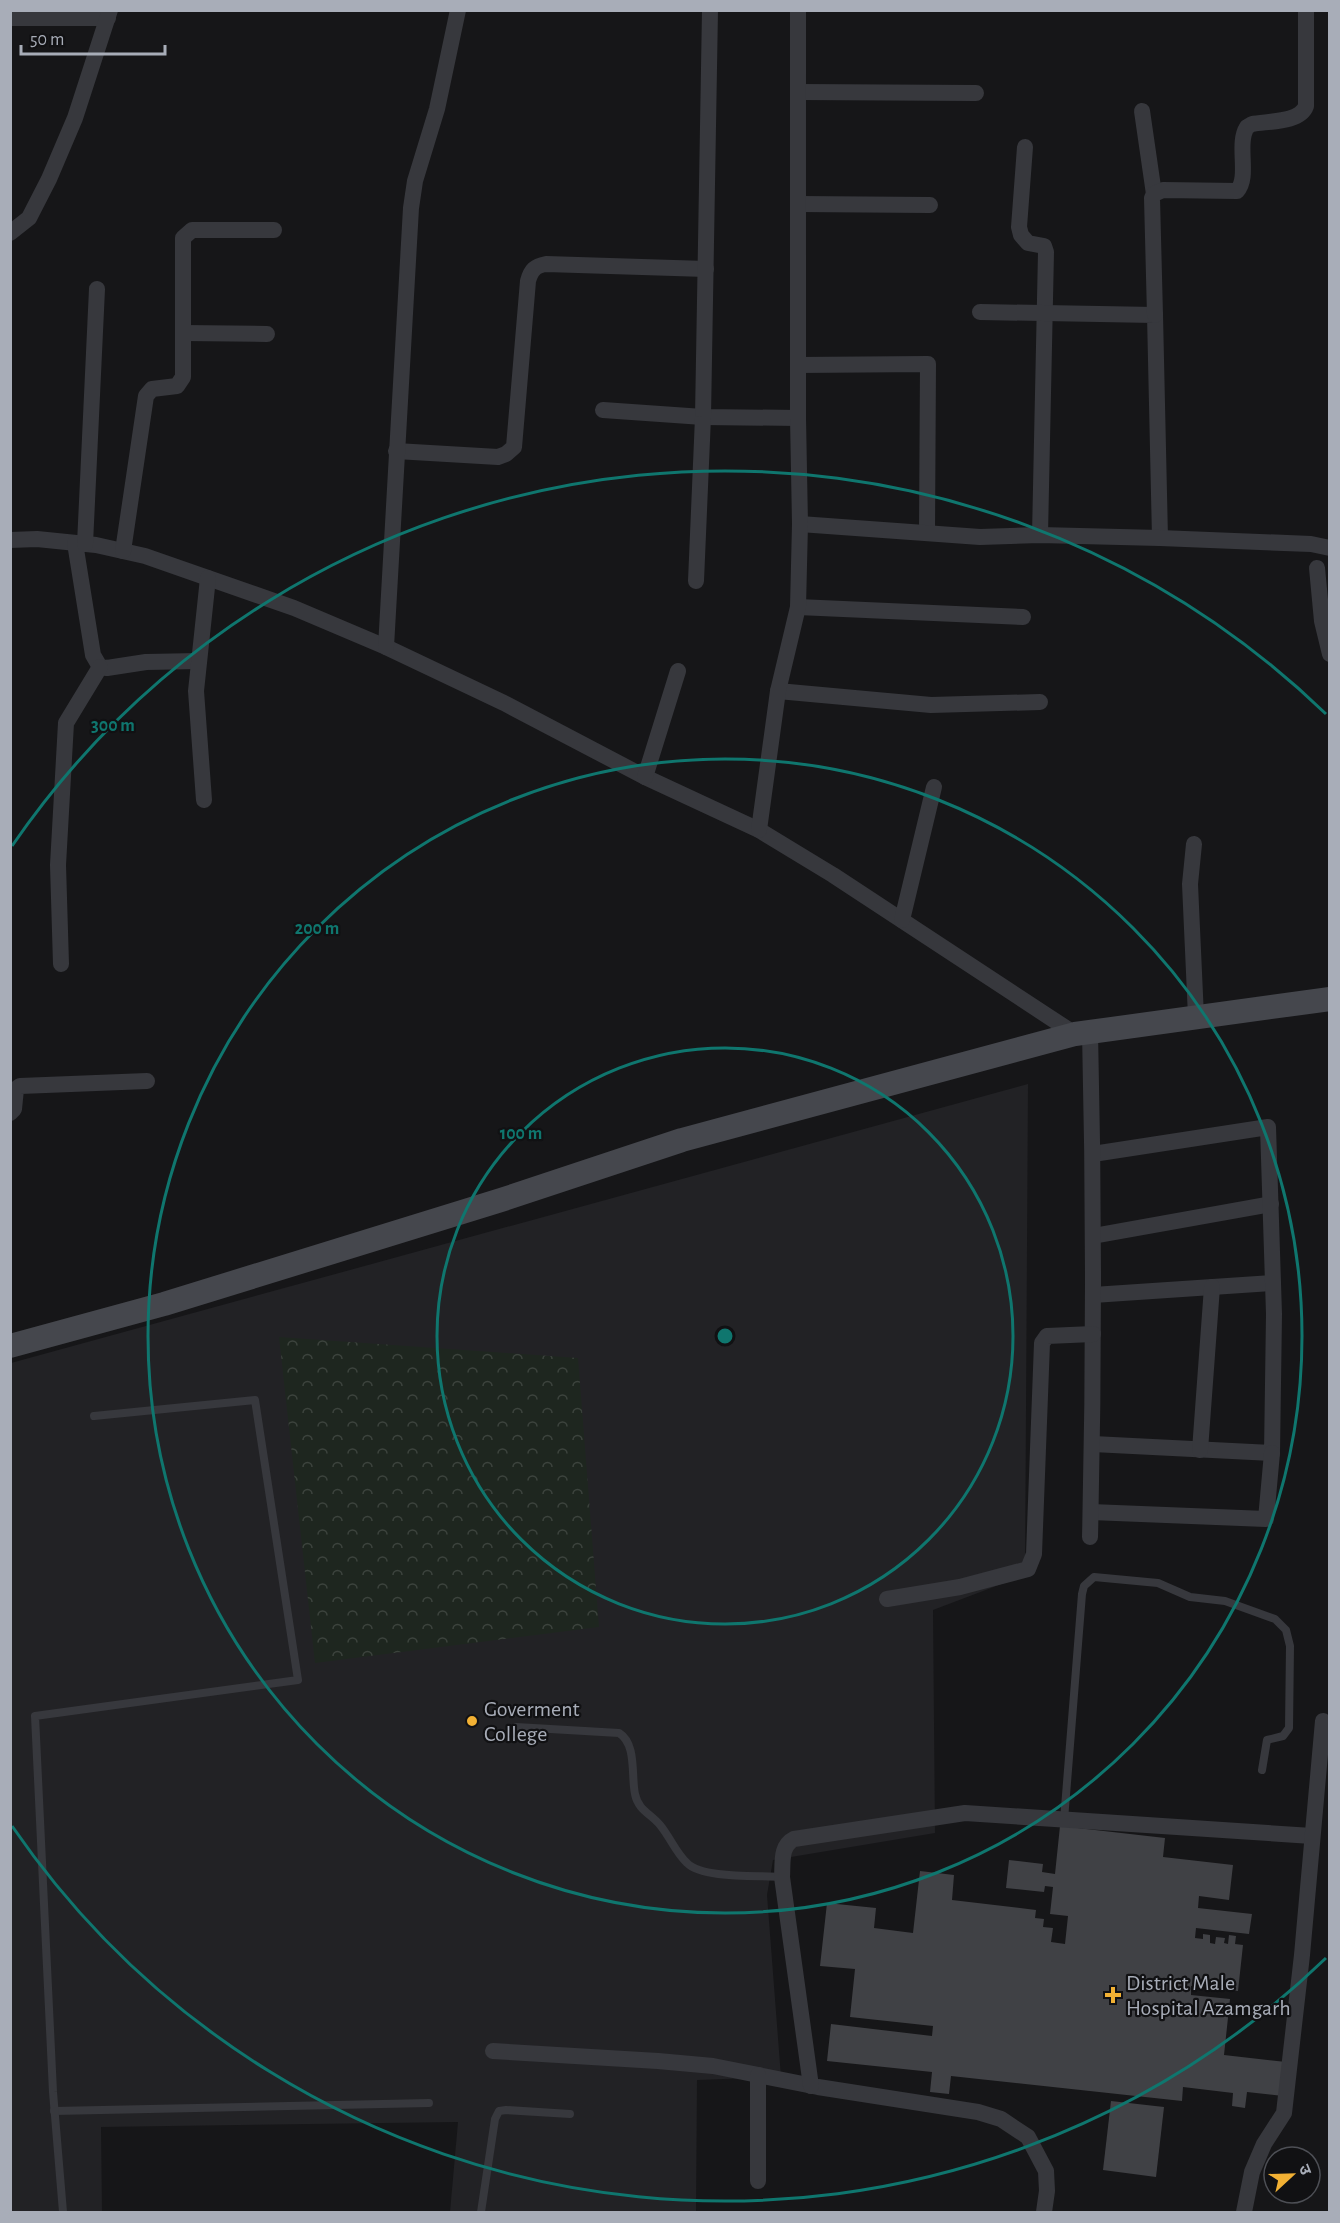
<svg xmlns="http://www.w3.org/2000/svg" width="1340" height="2223" font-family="'Alegreya Sans','Noto Sans Devanagari',sans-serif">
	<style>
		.built { fill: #222225 }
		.forest { fill: url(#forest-crowns) }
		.building { fill: #404145 }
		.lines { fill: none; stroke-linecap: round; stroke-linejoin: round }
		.lane { stroke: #37383d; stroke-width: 8 }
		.street { stroke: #37383d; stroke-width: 16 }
		.secondary { stroke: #45474d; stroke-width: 24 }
		.ring { fill: none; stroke: #0f766e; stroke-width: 3 }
		.poi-dot { fill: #f2b134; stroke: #111113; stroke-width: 2 }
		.labels { text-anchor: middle; stroke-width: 4.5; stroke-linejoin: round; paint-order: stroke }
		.poi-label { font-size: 22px; fill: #a8adb8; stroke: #111113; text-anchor: start }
		.centre { fill: #0f766e; stroke: #111113; stroke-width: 3 }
		.ring-label { font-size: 18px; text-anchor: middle; font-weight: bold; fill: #0f766e; stroke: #111113; stroke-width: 4.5; stroke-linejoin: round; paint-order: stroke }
	</style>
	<defs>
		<pattern id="forest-crowns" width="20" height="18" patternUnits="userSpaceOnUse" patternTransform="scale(1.5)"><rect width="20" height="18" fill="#1e261f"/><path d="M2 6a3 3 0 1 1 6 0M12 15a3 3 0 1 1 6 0" fill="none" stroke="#3c433d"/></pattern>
	</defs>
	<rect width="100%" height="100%" fill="#161618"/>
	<polygon class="built" points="1028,1084 1025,1575 933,1610 935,1833 773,1860 767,1895 781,2077 697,2080 696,2212 450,2212 458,2122 101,2127 102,2212 11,2212 11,1363"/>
	<polygon class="forest" points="279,1337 578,1358 599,1627 315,1663"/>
	<g class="building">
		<polygon points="1060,1826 1165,1838 1163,1857 1233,1865 1229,1900 1199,1896 1198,1908 1252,1914 1249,1934 1196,1928 1195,1938 1203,1939 1203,1934 1210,1935 1210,1943 1215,1944 1216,1937 1225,1938 1224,1943 1228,1944 1229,1935 1236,1936 1235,1944 1243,1945 1238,1991 1191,1986 1191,1995 1230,1999 1224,2055 1286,2062 1283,2096 1247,2092 1245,2108 1232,2106 1233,2093 1183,2087 1182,2101 951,2076 949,2094 930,2092 932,2072 827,2061 831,2024 932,2036 933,2026 850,2017 855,1969 820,1966 827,1903 876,1908 874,1928 913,1933 920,1871 954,1875 952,1900 1036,1910 1035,1918 1044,1919 1043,1927 1053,1928 1051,1942 1065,1944 1068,1916 1050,1914 1053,1887 1045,1886 1044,1892 1006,1888 1009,1860 1043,1864 1042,1872 1055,1874"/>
		<polygon points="1111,2101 1164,2107 1156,2177 1103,2170"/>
	</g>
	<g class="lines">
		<g class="lane">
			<path d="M516 1727 619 1733C637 1744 631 1776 635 1794 638 1810 651 1814 660 1825 670 1837 676 1853 687 1863 703 1879 758 1875 782 1877"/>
			<polyline points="1064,1820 1082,1594 1084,1586 1094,1577 1158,1583 1190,1597 1225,1601 1275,1619 1286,1630 1290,1646 1289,1728 1283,1736 1267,1740 1262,1770"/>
			<polyline points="54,2111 429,2103"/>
			<polyline points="63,2212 53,2092 35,1716 298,1680 255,1400 94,1416"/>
			<polyline points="481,2212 495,2119 499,2111 506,2110 570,2114"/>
		</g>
		<g class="street">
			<polyline points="10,18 108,18"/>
			<polyline points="799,92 976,93"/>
			<polyline points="1142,111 1154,194"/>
			<polyline points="1025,147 1019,227 1021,235 1028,243 1044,246 1046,252 1040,535"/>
			<polyline points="799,204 930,205"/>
			<polyline points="10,233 29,218 49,179 75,118 110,10"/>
			<polyline points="980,312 1155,315 1160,538"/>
			<path d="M1155 315 1152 198 1154 194 1163 190 1237 191C1250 177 1236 144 1247 127L1252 124C1267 121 1300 123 1306 106V10"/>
			<polyline points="183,333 267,334"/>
			<polyline points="798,365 928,364 927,533"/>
			<polyline points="603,410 703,417 798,418"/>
			<path d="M396 451 498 457 506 454 514 447 528 281C531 270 535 266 546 264L706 269"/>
			<polyline points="800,524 980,537 1040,535 1160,538 1311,544 1330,548"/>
			<polyline points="10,540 37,539 96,545 145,556 294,608 386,647 504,703 645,777 759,830 833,875 1075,1034"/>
			<polyline points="75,543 93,655 100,667 107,668 146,662 199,661"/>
			<polyline points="85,544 97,289"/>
			<polyline points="123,551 146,396 152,389 177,386 183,377 183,238 192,230 274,230"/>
			<polyline points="1317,568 1322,621 1330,654"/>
			<polyline points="696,581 703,417 710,10"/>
			<polyline points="798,607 1023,617"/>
			<polyline points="386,647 411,208 415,181 437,109 458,10"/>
			<polyline points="778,691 931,705 1040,702"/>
			<polyline points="645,777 678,671"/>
			<polyline points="204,800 196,691 208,578"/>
			<polyline points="759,830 778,691 798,607 800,524 798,418 798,10"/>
			<polyline points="1194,844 1190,884 1196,1017"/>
			<polyline points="902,920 934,787"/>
			<polyline points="61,964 58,865 66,723 100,667"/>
			<polyline points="10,1113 14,1109 16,1089 20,1086 147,1081"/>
			<polyline points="1093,1236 1271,1204"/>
			<polyline points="1093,1295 1273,1283"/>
			<polyline points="1093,1444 1272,1453 1274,1314 1268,1127 1093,1154"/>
			<polyline points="1200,1450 1212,1287"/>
			<polyline points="1091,1512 1266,1519 1272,1453"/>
			<path d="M1090 1537C1094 1368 1094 1200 1090 1031"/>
			<polyline points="887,1599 960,1587 1028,1569 1034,1554 1042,1343 1047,1336 1093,1334"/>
			<polyline points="493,2051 658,2061 713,2066 818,2087 978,2112 1001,2119 1028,2137 1046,2171 1047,2191 1044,2212"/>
			<path d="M811 2086 782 1877C783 1863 780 1846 794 1839L965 1813 1312 1836"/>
			<polyline points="758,2181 758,2075"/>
			<polyline points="1244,2212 1252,2172 1264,2144 1284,2113 1302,1955 1323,1721"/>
		</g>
		<polyline class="secondary" points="10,1346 164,1304 501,1200 682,1140 1075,1034 1330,999"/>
	</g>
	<g class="ring">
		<circle cx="725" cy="1336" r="288"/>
		<circle cx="725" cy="1336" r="577"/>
		<path d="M1326 1958A865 865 0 0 1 12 1826M12 846A865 865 0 0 1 1326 714"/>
	</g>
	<g class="poi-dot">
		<circle cx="472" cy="1721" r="6"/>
		<path d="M1110 1986h6v6h6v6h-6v6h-6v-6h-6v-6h6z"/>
	</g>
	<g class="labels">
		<g class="poi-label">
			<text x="484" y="1716">Goverment<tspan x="484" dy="25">College</tspan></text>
			<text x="1126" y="1990">District Male<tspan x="1126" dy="25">Hospital Azamgarh</tspan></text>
		</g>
	</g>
	<circle cx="725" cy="1336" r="9" class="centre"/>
	<g class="ring-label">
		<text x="113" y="731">300 m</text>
		<text x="317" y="934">200 m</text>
		<text x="521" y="1139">100 m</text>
	</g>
	<rect width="1340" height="2223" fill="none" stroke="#a8adb8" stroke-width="24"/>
	<g transform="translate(1292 2175) rotate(68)"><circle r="28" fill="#111113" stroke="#4d4f55" stroke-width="1.5"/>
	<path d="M0-4.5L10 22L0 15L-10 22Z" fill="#f2b134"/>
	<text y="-9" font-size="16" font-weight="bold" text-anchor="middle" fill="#a8adb8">उ</text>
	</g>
	<path d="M21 45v9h144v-9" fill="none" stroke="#a8adb8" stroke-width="3"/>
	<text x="30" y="45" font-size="18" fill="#a8adb8" stroke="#111113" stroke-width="4.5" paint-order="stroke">50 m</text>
</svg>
